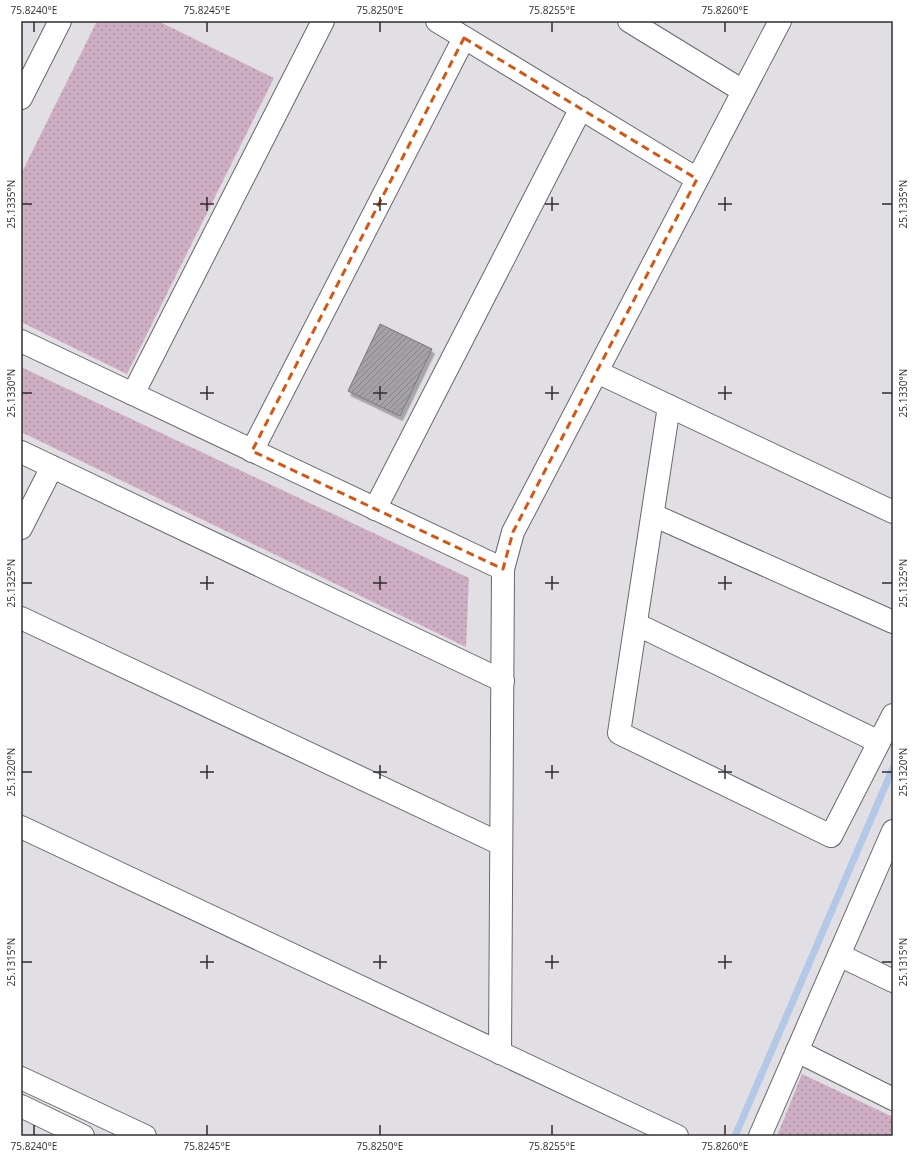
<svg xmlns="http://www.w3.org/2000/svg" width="914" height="1157" font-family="'Open Sans',sans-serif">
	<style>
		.park { fill: url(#park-dots) }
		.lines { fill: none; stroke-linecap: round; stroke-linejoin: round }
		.stream { stroke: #b2c8e6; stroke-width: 7 }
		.building { fill: url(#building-hatch); stroke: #777478; filter: url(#shadow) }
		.minor-casing { stroke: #69676c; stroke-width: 24 }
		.minor { stroke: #fff; stroke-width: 22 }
		.marked { fill: none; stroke: #d65510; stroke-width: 3; stroke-dasharray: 8 5; stroke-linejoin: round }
		.ticks { fill: none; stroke: #2f2e30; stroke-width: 1.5 }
		.neatline { fill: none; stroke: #2f2e30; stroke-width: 1.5 }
		.ticks-label { font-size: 10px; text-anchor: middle; fill: #2f2e30 }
	</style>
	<defs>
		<pattern id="park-dots" width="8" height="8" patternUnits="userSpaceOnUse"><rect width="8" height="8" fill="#ceaec3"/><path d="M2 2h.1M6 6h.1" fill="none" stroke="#a88e9f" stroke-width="1.8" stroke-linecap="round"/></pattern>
		<pattern id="building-hatch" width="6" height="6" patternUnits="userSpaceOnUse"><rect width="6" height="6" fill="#a5a2a6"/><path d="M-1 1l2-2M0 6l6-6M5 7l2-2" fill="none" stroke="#878488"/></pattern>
		<filter id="shadow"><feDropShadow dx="2.5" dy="4.5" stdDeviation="0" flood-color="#0004"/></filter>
	</defs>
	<rect width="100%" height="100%" fill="#e1dfe4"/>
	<g class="park">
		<polygon points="97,21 158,21 274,78 127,374 21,322 21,174"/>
		<polygon points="21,367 469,578 466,647 21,432"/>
		<polygon points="802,1074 893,1117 893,1136 777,1136"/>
	</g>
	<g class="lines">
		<polyline class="stream" points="735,1136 893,768"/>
	</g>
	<polygon class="building" points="380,324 432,349 400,416 348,391"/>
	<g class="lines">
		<g class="minor-casing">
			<g id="minor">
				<polyline points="437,21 697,179"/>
				<polyline points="629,21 743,91"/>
				<polyline points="21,98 60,21"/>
				<polyline points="21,341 503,569"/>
				<polyline points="597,372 893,512"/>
				<polyline points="133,394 323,21"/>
				<polyline points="669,406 619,733 831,836 893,715"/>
				<polyline points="252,451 464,38"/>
				<polyline points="21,452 503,681"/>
				<polyline points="375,509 581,108"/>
				<polyline points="653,515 893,622"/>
				<polyline points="21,528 52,467"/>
				<polyline points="21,618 501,844"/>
				<polyline points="636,624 879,742"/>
				<polyline points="21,827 677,1136"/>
				<polyline points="839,955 893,981"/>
				<polyline points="797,1051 893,1099"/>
				<polyline points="500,1053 503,569 513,532 780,21"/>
				<polyline points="21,1078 145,1136"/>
				<polyline points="21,1106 83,1136"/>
				<polyline points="760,1136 893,831"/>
			</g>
		</g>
		<use href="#minor" class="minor"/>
	</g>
	<path class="marked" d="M464 38 697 179 513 532 503 569 252 451Z"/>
	<path class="ticks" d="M34 22V32M207 22V32M380 22V32M552 22V32M725 22V32M207 197V211M380 197V211M552 197V211M725 197V211M22 204H32M200 204H214M373 204H387M545 204H559M718 204H732M882 204H892M207 386V400M380 386V400M552 386V400M725 386V400M22 393H32M200 393H214M373 393H387M545 393H559M718 393H732M882 393H892M207 576V590M380 576V590M552 576V590M725 576V590M22 583H32M200 583H214M373 583H387M545 583H559M718 583H732M882 583H892M207 765V779M380 765V779M552 765V779M725 765V779M22 772H32M200 772H214M373 772H387M545 772H559M718 772H732M882 772H892M207 955V969M380 955V969M552 955V969M725 955V969M22 962H32M200 962H214M373 962H387M545 962H559M718 962H732M882 962H892M34 1125V1135M207 1125V1135M380 1125V1135M552 1125V1135M725 1125V1135"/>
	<rect width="914" height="1157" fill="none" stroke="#ffffff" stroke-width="44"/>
	<rect x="22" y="22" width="870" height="1113" class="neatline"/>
	<g class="ticks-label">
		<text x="34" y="14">75.8240°E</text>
		<text x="207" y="14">75.8245°E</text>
		<text x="380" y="14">75.8250°E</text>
		<text x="552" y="14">75.8255°E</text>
		<text x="725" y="14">75.8260°E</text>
		<text transform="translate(11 204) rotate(-90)" y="4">25.1335°N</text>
		<text transform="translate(903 204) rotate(-90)" y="4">25.1335°N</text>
		<text transform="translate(11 393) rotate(-90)" y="4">25.1330°N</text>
		<text transform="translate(903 393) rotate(-90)" y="4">25.1330°N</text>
		<text transform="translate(11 583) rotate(-90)" y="4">25.1325°N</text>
		<text transform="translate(903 583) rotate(-90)" y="4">25.1325°N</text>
		<text transform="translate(11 772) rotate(-90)" y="4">25.1320°N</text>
		<text transform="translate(903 772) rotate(-90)" y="4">25.1320°N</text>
		<text transform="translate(11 962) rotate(-90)" y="4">25.1315°N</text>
		<text transform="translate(903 962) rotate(-90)" y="4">25.1315°N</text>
		<text x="34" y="1150">75.8240°E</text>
		<text x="207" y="1150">75.8245°E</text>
		<text x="380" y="1150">75.8250°E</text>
		<text x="552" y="1150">75.8255°E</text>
		<text x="725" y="1150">75.8260°E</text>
	</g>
</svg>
